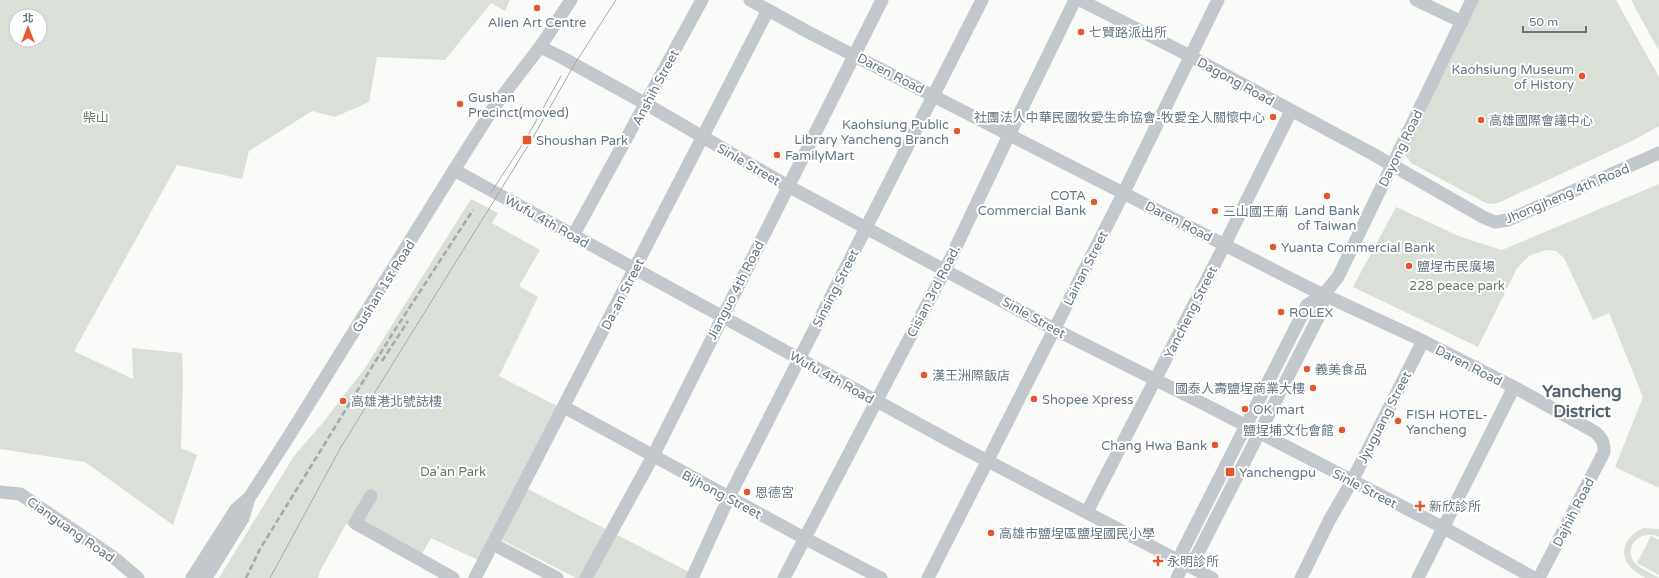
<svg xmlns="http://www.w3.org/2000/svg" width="1659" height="578" font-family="'Varela Round','Noto Sans TC',sans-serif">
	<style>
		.green { fill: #dadfd7; fill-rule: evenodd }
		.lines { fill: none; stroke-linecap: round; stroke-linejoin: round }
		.minor { stroke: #c3c8cc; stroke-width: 13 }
		.tram { stroke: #a2aab0; stroke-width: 1 }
		.rail { stroke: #a2aab0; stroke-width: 2.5; stroke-dasharray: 6 3; stroke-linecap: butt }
		.poi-dot { fill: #e4572e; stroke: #fff; stroke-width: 1.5 }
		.labels { text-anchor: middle; stroke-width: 4; stroke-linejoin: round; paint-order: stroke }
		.poi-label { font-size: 13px; fill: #657683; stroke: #fff; text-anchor: start }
		.street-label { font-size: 13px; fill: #657683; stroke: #fff }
		.park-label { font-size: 13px; fill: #687a64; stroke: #fff }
		.district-label { font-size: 17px; font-weight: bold; fill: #57646e; stroke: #fff }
	</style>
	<rect width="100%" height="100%" fill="#fafaf8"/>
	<g class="green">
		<path d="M0 0H510L505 11 491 3 445 60 377 57 369 102 335 117 312 111 249 151 242 179 177 165 74 351 133 379 132 348 182 353 183 376 181 448 197 455 173 525 85 462 0 449ZM16 16H40V40H16Z"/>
		<polygon points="1478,0 1616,0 1659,77 1659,126 1634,140 1498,203 1490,204 1484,202 1411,163 1404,154"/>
		<polygon points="1631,0 1659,0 1659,51"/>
		<polygon points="1659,184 1659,488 1615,467 1643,397 1609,313 1593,320 1564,258 1556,251 1546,250 1529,256 1517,268 1478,347 1353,287 1396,207 1461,237 1502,250"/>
		<polygon points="471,199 498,213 492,223 540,250 519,286 538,297 499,376 559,407 520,485 701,578 576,578 492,535 478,560 431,538 418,561 346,524 320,571 318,578 219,578 294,456 325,420 365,368"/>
		<path d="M1643 528 1659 529V537C1641 528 1622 547 1635 563 1640 569 1652 573 1659 578 1655 578 1650 578 1646 578 1644 577 1640 575 1638 573 1616 560 1622 538 1643 528Z"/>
		<polygon points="1651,536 1659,540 1659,575 1637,563"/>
	</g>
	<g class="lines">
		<g class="minor">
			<path d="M750 0 808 32 1307 287 1417 338 1514 387 1595 432C1602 438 1604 442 1604 452L1539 578"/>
			<polyline points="1080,0 1190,56 1371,153 1483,217 1495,222 1508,220 1659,153"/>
			<polyline points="1416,0 1462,22"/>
			<polyline points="540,47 561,57 646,104 788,186 1054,329 1202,403 1444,528 1534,578"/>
			<polyline points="454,170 959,446 1212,578"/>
			<polyline points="573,236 702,0"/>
			<polyline points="564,407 806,539 881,578"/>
			<polyline points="0,492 20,494 113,557 138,578"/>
			<polyline points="371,496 355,523 453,578"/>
			<polyline points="1087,512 1221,252 1291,111"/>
			<polyline points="493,544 557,578"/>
			<polyline points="1184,563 1196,557 1321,312 1324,294"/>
			<polyline points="192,578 236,509 249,498"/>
			<polyline points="206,578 243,518 249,498 289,436 454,170 494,107 540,47 571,0"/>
			<polyline points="475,578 768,10"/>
			<polyline points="586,578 653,456 882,0"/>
			<polyline points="692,578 729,497 982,0"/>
			<polyline points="784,578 945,270 1009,135 1075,0"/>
			<polyline points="928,578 1124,192 1218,0"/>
			<polyline points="1177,578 1184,563 1182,552 1305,309 1307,305 1324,294 1338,277 1472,0"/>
			<polyline points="1301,578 1330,519 1352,481 1423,341"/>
			<polyline points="1418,578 1514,387"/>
		</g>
		<g class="tram">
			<polyline points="490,194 526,139 561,76"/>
			<polyline points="270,578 341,447 531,141 574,65 616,0"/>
		</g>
		<g class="rail">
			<polyline points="382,361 408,321"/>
			<polyline points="246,578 260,549 391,336 473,210"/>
		</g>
	</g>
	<g class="poi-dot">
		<circle cx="537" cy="8" r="4"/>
		<circle cx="1081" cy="32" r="4"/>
		<circle cx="1582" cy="76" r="4"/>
		<circle cx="460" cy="104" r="4"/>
		<circle cx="1273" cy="117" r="4"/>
		<circle cx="1481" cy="120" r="4"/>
		<circle cx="957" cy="131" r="4"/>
		<rect x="522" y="135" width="10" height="10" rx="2"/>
		<circle cx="777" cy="155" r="4"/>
		<circle cx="1327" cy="196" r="4"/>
		<circle cx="1094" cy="202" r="4"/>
		<circle cx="1215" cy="211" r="4"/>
		<circle cx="1273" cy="247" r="4"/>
		<circle cx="1409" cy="266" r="4"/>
		<circle cx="1281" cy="312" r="4"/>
		<circle cx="1307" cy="369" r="4"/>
		<circle cx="924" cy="375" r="4"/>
		<circle cx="1313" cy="388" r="4"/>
		<circle cx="1034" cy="399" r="4"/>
		<circle cx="343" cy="401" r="4"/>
		<circle cx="1245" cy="409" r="4"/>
		<circle cx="1398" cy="421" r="4"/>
		<circle cx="1342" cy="430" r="4"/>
		<circle cx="1215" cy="445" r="4"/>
		<rect x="1225" y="467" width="10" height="10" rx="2"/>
		<circle cx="747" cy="492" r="4"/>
		<path d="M1418 500h4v4h4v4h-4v4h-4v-4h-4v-4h4z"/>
		<circle cx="991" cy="533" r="4"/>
		<path d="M1156 555h4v4h4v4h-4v4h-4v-4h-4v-4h4z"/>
	</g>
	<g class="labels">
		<g class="poi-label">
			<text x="537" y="27" text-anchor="middle">Alien Art Centre</text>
			<text x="1089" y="37">七賢路派出所</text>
			<text x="1574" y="74" text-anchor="end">Kaohsiung Museum<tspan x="1574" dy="15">of History</tspan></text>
			<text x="468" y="102">Gushan<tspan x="468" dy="15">Precinct(moved)</tspan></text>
			<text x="1265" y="122" text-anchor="end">社團法人中華民國牧愛生命協會-牧愛全人關懷中心</text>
			<text x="1489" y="125">高雄國際會議中心</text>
			<text x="949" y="129" text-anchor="end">Kaohsiung Public<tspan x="949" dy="15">Library Yancheng Branch</tspan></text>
			<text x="536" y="145">Shoushan Park</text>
			<text x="785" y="160">FamilyMart</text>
			<text x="1086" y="200" text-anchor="end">COTA<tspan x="1086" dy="15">Commercial Bank</tspan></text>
			<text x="1327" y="215" text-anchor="middle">Land Bank<tspan x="1327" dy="15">of Taiwan</tspan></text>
			<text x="1223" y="216">三山國王廟</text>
			<text x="1281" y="252">Yuanta Commercial Bank</text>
			<text x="1417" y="271">鹽埕市民廣場</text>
			<text x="1289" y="317">ROLEX</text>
			<text x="1315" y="374">義美食品</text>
			<text x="932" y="380">漢王洲際飯店</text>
			<text x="1305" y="393" text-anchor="end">國泰人壽鹽埕商業大樓</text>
			<text x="1042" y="404">Shopee Xpress</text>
			<text x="351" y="406">高雄港北號誌樓</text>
			<text x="1253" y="414">OK mart</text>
			<text x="1406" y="419">FISH HOTEL-<tspan x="1406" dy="15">Yancheng</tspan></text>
			<text x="1334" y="435" text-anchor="end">鹽埕埔文化會館</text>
			<text x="1207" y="450" text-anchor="end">Chang Hwa Bank</text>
			<text x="1239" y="477">Yanchengpu</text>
			<text x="755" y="497">恩德宮</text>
			<text x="1429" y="511">新欣診所</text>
			<text x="999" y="538">高雄市鹽埕區鹽埕國民小學</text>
			<text x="1167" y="566">永明診所</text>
		</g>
		<g class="street-label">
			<text transform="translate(891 73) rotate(27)" y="5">Daren Road</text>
			<text transform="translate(1236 81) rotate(29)" y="5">Dagong Road</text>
			<text transform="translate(655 87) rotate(-62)" y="5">Anshih Street</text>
			<text transform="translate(1400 148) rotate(-64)" y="5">Dayong Road</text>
			<text transform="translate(749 164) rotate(30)" y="5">Sinle Street</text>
			<text transform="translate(1567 193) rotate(-23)" y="5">Jhongjheng 4th Road</text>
			<text transform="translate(547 221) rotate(29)" y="5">Wufu 4th Road</text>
			<text transform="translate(1179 221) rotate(27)" y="5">Daren Road</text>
			<text transform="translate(1085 268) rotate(-63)" y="5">Lainan Street</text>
			<text transform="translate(383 286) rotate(-58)" y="5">Gushan 1st Road</text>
			<text transform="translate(835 288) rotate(-63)" y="5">Sinsing Street</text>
			<text transform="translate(735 290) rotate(-63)" y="5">Jianguo 4th Road</text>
			<text transform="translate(933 291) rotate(-63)" y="5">Cisian 3rd Road.</text>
			<text transform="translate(622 294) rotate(-63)" y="5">Da-an Street</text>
			<text transform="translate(1190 312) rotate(-63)" y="5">Yancheng Street</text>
			<text transform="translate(1034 317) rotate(29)" y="5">Sinle Street</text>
			<text transform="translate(1469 365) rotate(27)" y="5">Daren Road</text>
			<text transform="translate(832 377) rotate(29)" y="5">Wufu 4th Road</text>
			<text transform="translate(1384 417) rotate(-63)" y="5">Jyuguang Street</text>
			<text transform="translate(1365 488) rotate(27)" y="5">Sinle Street</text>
			<text transform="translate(722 494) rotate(28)" y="5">Bijhong Street</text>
			<text transform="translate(1573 512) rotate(-63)" y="5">Dajhih Road</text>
			<text transform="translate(71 529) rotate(35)" y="5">Cianguang Road</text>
		</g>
		<g class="park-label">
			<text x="96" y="122">柴山</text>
			<text x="1457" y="290">228 peace park</text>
			<text x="453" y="476">Da'an Park</text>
		</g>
		<g class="district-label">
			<text x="1582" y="397">Yancheng<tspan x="1582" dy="20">District</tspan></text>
		</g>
	</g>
	<g transform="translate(28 28)"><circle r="19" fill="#ffffff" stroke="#c1c8cd"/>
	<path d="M0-3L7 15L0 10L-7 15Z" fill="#e4572e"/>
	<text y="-6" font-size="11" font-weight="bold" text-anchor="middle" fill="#657683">北</text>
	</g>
	<path d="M1523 26v6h63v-6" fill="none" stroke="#657683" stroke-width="2"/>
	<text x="1529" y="26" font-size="12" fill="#657683" stroke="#ffffff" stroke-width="3" paint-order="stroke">50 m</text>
</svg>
